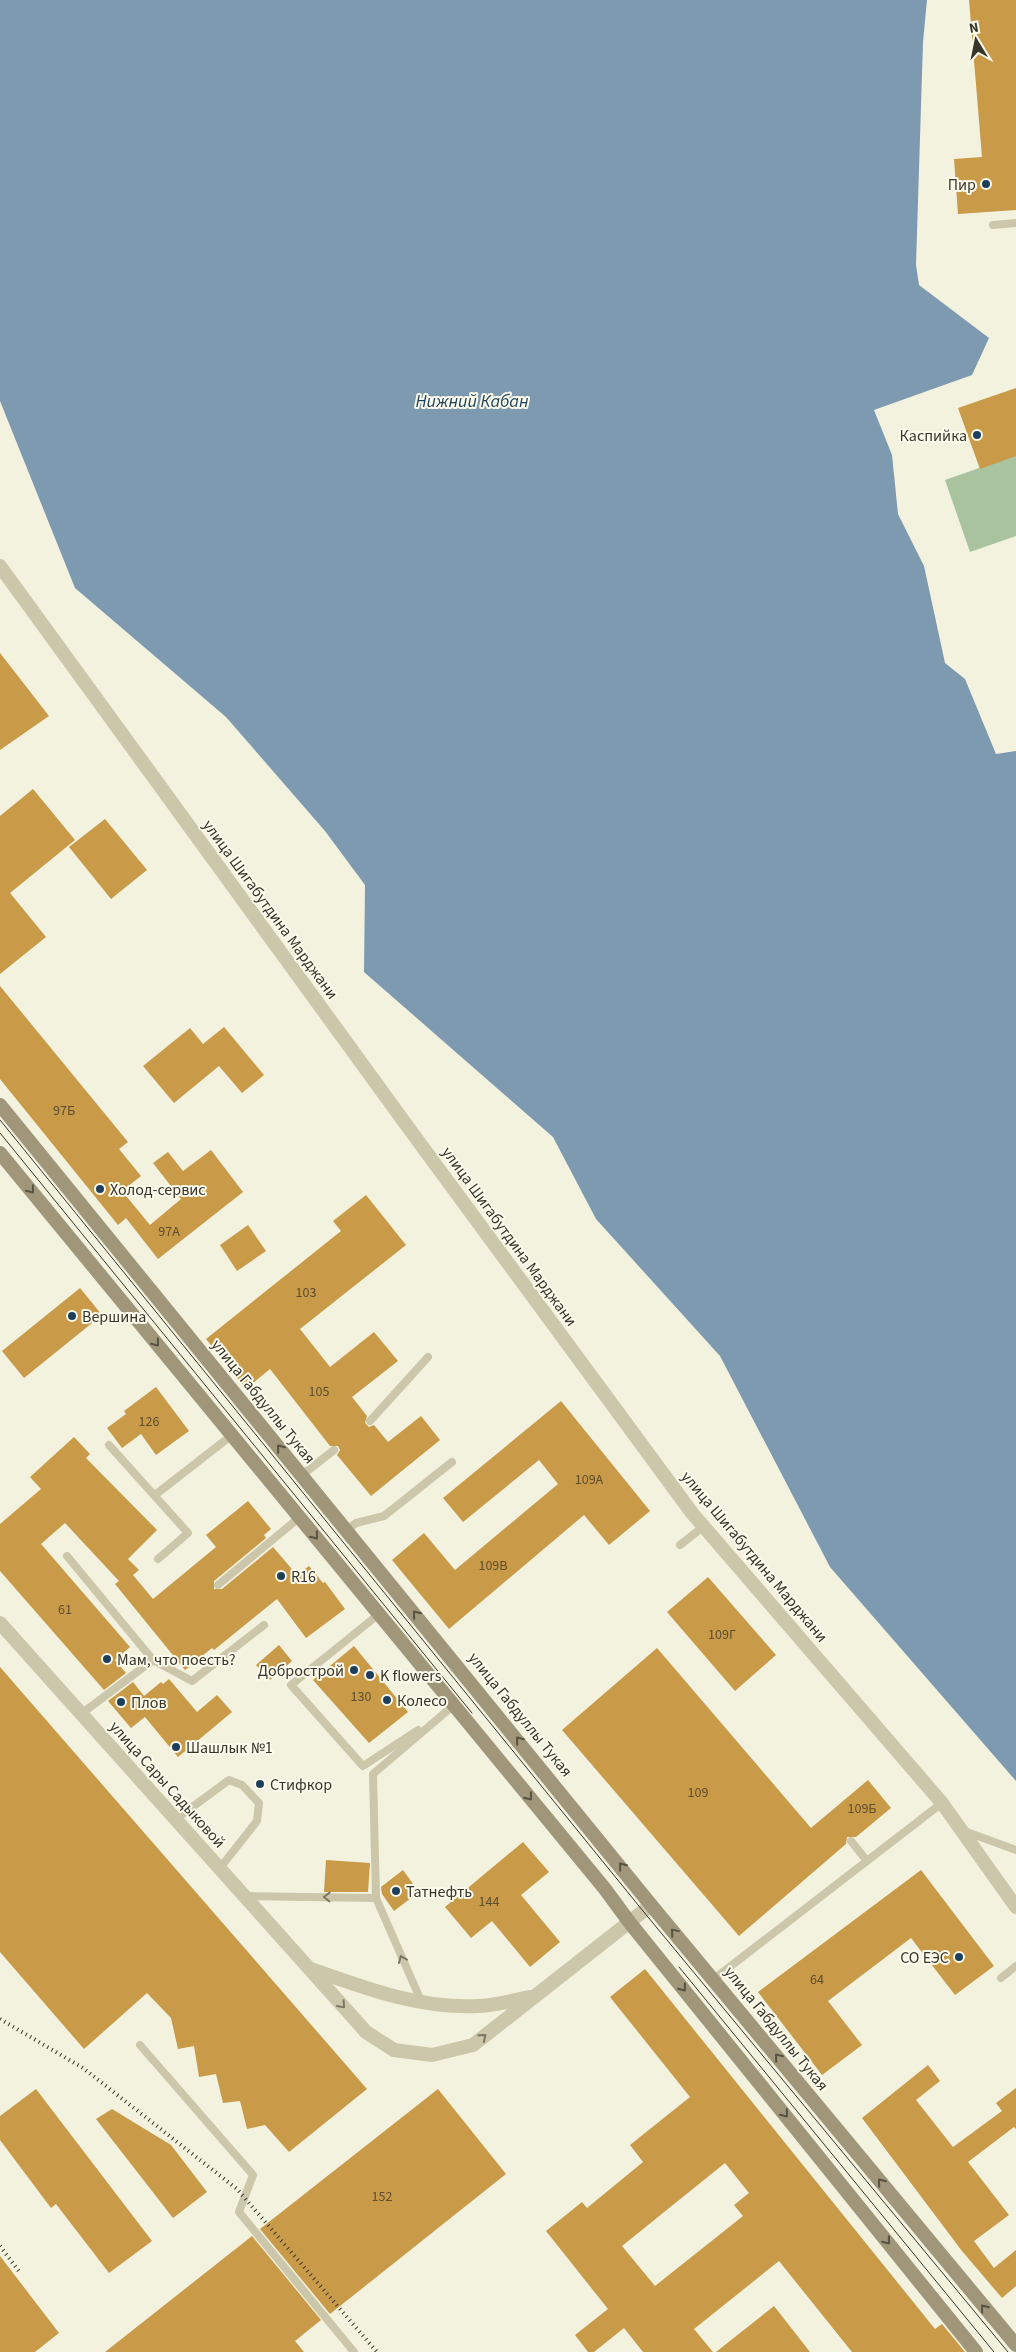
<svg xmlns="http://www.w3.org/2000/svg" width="1016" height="2352" font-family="'Source Sans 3',sans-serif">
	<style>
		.green { fill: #a8c39e }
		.water { fill: #7d9ab1 }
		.building { fill: #c99a47; fill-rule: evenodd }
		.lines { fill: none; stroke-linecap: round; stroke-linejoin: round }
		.service { stroke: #ccc7aa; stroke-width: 8 }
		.minor { stroke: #ccc7aa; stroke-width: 14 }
		.tertiary { stroke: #ccc7aa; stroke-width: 14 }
		.secondary { stroke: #a0977b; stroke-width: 14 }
		.tram { stroke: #39352a; stroke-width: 1 }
		.rail { stroke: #39352a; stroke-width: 4; stroke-dasharray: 1 4; stroke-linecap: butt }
		.oneway { stroke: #585242 }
		.oneway2 { stroke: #7b7764 }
		.poi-dot { fill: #1e3f5c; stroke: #fbfaeb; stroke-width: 2 }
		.labels { text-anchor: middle; stroke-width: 4; stroke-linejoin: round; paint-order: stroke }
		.number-label { font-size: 14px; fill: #5d4e31 }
		.poi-label { font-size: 16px; fill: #39352a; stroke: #fbfaeb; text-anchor: start }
		.street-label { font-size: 16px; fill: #39352a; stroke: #fbfaeb }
		.water-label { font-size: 18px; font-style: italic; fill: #1e3f5c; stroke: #fbfaeb }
	</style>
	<rect width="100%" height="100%" fill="#f3f2df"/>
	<polygon class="green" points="1016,455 1016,536 970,552 945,480"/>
	<polygon class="water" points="0,0 927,0 923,42 916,265 919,285 989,338 972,375 874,410 892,455 898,514 924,566 945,663 965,679 996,754 1016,751 1016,1781 830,1567 720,1356 596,1219 553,1137 364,972 365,885 325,831 226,717 75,588 0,401"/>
	<g class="building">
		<polygon points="969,0 1016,0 1016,210 958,214 954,159 982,157"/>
		<polygon points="1016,388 1016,456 980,469 958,408"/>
		<polygon points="0,653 49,716 0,750"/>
		<polygon points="33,789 75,840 10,893 46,937 0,974 0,816"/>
		<polygon points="105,819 147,870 111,899 69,847"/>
		<polygon points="0,986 128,1142 119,1149 141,1176 122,1191 150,1225 181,1199 153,1163 168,1152 183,1171 211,1150 243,1192 158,1259 126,1218 118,1225 0,1079"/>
		<polygon points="224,1027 264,1075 242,1093 219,1066 174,1103 143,1066 190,1028 203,1044"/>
		<polygon points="366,1195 406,1245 300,1329 330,1367 374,1332 398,1361 352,1397 367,1416 365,1423 369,1427 374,1425 388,1442 421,1416 440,1440 371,1496 337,1455 340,1450 338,1446 330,1446 270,1369 246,1389 206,1339 341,1231 333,1221"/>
		<polygon points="248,1225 266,1251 237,1271 220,1245"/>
		<polygon points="80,1288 102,1315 24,1378 2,1351"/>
		<polygon points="156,1387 189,1431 156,1455 141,1434 122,1448 107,1428 126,1414 124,1411"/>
		<polygon points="561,1401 650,1511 609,1545 584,1515 449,1629 392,1560 424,1533 455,1570 558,1484 539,1460 463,1522 443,1498"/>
		<polygon points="74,1437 90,1454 86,1458 157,1530 128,1559 139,1570 133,1575 153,1599 216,1547 206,1535 248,1501 271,1529 264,1535 266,1538 214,1581 214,1589 222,1589 273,1547 297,1575 309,1566 323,1583 325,1582 345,1609 306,1638 277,1599 214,1650 212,1648 185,1670 115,1584 119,1581 65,1523 41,1544 130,1647 115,1660 126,1673 104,1690 0,1571 0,1524 41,1489 30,1477"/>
		<polygon points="708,1577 776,1655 735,1691 667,1612"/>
		<polygon points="279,1645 292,1661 270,1680 256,1665"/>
		<polygon points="354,1646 408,1712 369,1743 313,1680"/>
		<polygon points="657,1648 811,1828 868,1780 891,1808 856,1837 847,1837 846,1844 739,1936 562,1730"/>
		<polygon points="0,1667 367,2089 289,2152 265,2125 247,2129 240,2101 223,2103 216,2074 199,2077 194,2046 178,2049 171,2018 147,1993 84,2049 0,1952"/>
		<polygon points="169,1679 197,1712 217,1695 232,1712 178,1757 145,1717 131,1728 108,1701 133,1682 144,1696 161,1682 163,1684"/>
		<polygon points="523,1842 549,1872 521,1895 560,1942 530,1967 492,1921 471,1938 445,1907"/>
		<polygon points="326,1860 370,1863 368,1892 324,1892"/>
		<polygon points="403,1870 419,1892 394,1911 382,1894 381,1887"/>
		<polygon points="921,1870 994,1966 955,1995 911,1938 828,2001 862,2045 822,2075 758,1992"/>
		<path d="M645 1969 935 2329 942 2324 965 2352H852L779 2261 694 2329 713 2352H643L624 2328 594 2352H588L575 2335 608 2309 546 2231 582 2202 587 2208 643 2162 630 2145 690 2097 610 1997ZM725 2163 749 2193 734 2205 743 2216 655 2286 622 2246Z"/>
		<polygon points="928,2065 940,2081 916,2100 953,2147 1002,2111 996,2103 1016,2088 1016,2129 1014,2127 968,2162 1009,2215 974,2241 994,2268 1016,2250 1016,2286 1002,2298 962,2251 862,2118"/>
		<polygon points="36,2089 152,2241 109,2273 56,2204 51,2208 0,2140 0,2116"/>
		<polygon points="438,2089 506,2174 330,2314 260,2229"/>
		<polygon points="112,2109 171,2145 207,2192 173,2218 96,2119"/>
		<polygon points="252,2236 321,2320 295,2341 304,2352 105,2352"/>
		<polygon points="0,2256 59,2333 35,2352 0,2352"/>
		<polygon points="774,2306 810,2352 716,2352"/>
	</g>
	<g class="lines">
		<g class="service">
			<polyline points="993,225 1016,223"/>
			<polyline points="370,1421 428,1357"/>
			<polyline points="109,1445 188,1533 158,1559"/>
			<polyline points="302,1475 334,1450"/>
			<polyline points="155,1495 232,1435"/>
			<polyline points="347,1530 356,1523 384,1516 452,1462"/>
			<polyline points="680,1545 704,1526"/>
			<polyline points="67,1556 153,1660"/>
			<polyline points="218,1585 300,1517"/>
			<polyline points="379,1614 291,1685 363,1766 418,1730"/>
			<polyline points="81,1714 153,1660 192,1681 264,1625"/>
			<polyline points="176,1819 229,1780 242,1785 259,1803 257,1821 220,1868"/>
			<polyline points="964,1831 1016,1850"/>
			<polyline points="851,1841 867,1861"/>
			<polyline points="244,1896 376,1898"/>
			<polyline points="1001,1978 1016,1966"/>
			<polyline points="714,1979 942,1803"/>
			<polyline points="422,2003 376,1898 373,1774 454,1705"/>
			<polyline points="140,2045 253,2175 239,2212 354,2352"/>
		</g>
		<polyline class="minor" points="0,566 413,1134 692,1513 942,1803 1016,1907"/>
		<g class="tertiary">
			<polyline points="0,1623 366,2032 394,2050 432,2055 473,2045 651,1905"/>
			<path d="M311 1969C365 1988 419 2009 478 2006 495 2006 514 2000 531 1997"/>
		</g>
		<g class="secondary">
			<polyline points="0,1105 651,1905 1016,2345"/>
			<polyline points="0,1153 605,1889 630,1923 976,2352"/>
		</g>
		<g class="tram">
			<polyline points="0,1120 643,1911 1008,2352"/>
			<polyline points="0,1133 472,1713"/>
			<polyline points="679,1967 994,2352"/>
		</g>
		<g class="rail">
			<polyline points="0,2019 83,2068 237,2189 377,2352"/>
			<polyline points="0,2246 21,2274"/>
		</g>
	</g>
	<defs><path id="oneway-chevron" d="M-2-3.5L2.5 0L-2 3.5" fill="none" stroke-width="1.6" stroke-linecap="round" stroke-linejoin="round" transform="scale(1.25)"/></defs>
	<g class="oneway">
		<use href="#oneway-chevron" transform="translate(31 1190) rotate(51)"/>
		<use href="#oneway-chevron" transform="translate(156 1343) rotate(51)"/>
		<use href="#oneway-chevron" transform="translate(280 1448) rotate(-129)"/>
		<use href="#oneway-chevron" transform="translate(315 1536) rotate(51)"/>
		<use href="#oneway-chevron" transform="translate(416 1614) rotate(-129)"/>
		<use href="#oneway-chevron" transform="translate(519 1740) rotate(-129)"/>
		<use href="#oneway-chevron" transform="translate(529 1797) rotate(51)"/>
		<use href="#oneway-chevron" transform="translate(622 1866) rotate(-129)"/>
		<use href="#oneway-chevron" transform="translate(674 1932) rotate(-130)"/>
		<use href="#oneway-chevron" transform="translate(683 1988) rotate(51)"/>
		<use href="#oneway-chevron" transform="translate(778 2057) rotate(-129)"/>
		<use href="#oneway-chevron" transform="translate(785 2114) rotate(51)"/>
		<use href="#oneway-chevron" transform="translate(881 2182) rotate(-129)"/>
		<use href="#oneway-chevron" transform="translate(887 2241) rotate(51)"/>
		<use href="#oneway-chevron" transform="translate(984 2308) rotate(-129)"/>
	</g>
	<g class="oneway2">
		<use href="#oneway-chevron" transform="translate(327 1897) rotate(-179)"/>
		<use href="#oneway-chevron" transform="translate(402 1959) rotate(-113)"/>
		<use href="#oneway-chevron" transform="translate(342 2005) rotate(49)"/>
		<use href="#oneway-chevron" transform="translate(483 2037) rotate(-39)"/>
	</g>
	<g class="poi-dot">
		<circle cx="986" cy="184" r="5"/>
		<circle cx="977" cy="435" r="5"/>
		<circle cx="100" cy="1189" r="5"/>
		<circle cx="72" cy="1316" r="5"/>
		<circle cx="281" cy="1576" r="5"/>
		<circle cx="107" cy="1659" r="5"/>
		<circle cx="354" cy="1670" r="5"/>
		<circle cx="370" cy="1675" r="5"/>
		<circle cx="387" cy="1700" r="5"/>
		<circle cx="121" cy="1702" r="5"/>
		<circle cx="176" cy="1747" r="5"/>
		<circle cx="260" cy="1784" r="5"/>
		<circle cx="396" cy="1891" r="5"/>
		<circle cx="959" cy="1957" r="5"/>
	</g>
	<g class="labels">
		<g class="number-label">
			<text x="64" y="1115">97Б</text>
			<text x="169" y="1236">97А</text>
			<text x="306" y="1297">103</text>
			<text x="319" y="1396">105</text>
			<text x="149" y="1426">126</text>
			<text x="589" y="1484">109А</text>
			<text x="493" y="1570">109В</text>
			<text x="65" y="1614">61</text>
			<text x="722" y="1639">109Г</text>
			<text x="361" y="1701">130</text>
			<text x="698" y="1797">109</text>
			<text x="862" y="1813">109Б</text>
			<text x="489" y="1906">144</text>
			<text x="817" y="1984">64</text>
			<text x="382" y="2201">152</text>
		</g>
		<g class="poi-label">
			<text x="976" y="190" text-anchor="end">Пир</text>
			<text x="967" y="441" text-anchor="end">Каспийка</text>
			<text x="110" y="1195">Холод-сервис</text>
			<text x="82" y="1322">Вершина</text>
			<text x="291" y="1582">R16</text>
			<text x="117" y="1665">Мам, что поесть?</text>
			<text x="344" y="1676" text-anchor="end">Добрострой</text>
			<text x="380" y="1681">K flowers</text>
			<text x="397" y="1706">Колесо</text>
			<text x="131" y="1708">Плов</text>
			<text x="186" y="1753">Шашлык №1</text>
			<text x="270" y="1790">Стифкор</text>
			<text x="406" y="1897">Татнефть</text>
			<text x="949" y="1963" text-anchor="end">СО ЕЭС</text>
		</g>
		<g class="street-label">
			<text transform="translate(271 909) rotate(54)" y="6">улица Шигабутдина Марджани</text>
			<text transform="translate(510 1236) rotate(54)" y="6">улица Шигабутдина Марджани</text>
			<text transform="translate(264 1401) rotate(51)" y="6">улица Габдуллы Тукая</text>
			<text transform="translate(755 1556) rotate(50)" y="6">улица Шигабутдина Марджани</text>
			<text transform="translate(521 1714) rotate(51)" y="6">улица Габдуллы Тукая</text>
			<text transform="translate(168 1784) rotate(48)" y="6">улица Сары Садыковой</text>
			<text transform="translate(777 2028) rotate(51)" y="6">улица Габдуллы Тукая</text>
		</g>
		<g class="water-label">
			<text x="472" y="407">Нижний Кабан</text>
		</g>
	</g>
	<g transform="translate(976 40) rotate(350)" stroke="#fbfaeb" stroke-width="4" paint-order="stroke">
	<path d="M0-4L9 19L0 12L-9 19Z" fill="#39352a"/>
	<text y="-8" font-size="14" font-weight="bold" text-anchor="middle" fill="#39352a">N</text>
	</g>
</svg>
